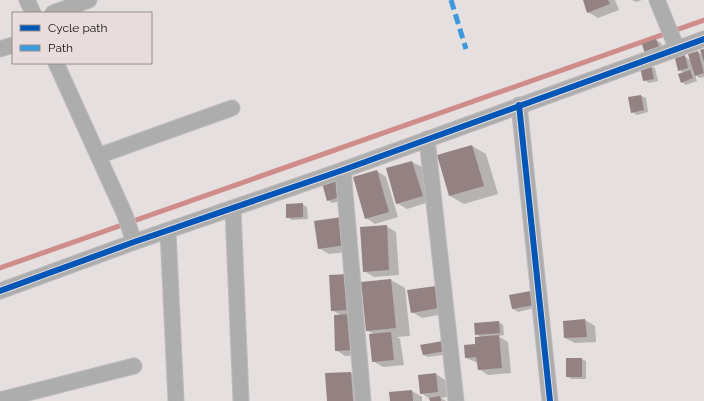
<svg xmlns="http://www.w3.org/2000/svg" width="704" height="401" font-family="Raleway,sans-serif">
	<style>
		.shadow { fill: #0003 }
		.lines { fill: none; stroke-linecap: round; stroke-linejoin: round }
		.stream { stroke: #cf8c88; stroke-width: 5 }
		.building { fill: #948181 }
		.minor-casing { stroke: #bebaba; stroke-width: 17 }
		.minor { stroke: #adadae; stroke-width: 15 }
		.quiet { stroke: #3b9ade; stroke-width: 5; stroke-dasharray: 10 5; stroke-linecap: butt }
		.cycleway-casing { stroke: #e8dddc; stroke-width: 8 }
		.cycleway { stroke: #0057b8; stroke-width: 6 }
	</style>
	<rect width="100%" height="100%" fill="#e5dfdf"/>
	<g class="shadow">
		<polygon points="584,0 615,0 619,10 598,18 588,12"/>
		<polygon points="632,0 642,0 636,2"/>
		<polygon points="656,40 661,43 664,51 646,53"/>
		<polygon points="704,50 704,77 700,78 695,75 697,81 686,85 682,82 684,73 679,70 685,57 691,60 698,52 703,55"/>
		<polygon points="650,66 655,68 658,81 649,83 644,80"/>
		<polygon points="641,96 646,98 648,112 637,115 632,112"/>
		<polygon points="472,146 486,154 498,194 464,204 450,196 439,156"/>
		<polygon points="412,162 422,167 432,201 407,209 397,203 387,169"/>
		<polygon points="377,171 386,177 398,217 375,224 366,218"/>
		<polygon points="336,181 341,183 345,200 332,203 328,200"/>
		<polygon points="302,204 307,207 308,219 292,220 287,217"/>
		<polygon points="316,221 355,251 329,254 319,248"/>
		<polygon points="386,226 396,232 399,275 374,277 364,271"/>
		<polygon points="391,280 405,288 410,336 397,337 400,339 404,365 383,367 373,361 375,335 367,330"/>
		<polygon points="358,281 362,355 345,356 336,350 342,316 332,310"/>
		<polygon points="409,291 449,313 422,318 412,312"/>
		<polygon points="510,296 538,307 518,312 513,309"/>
		<polygon points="585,320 595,326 596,342 575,343 565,338 564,322"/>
		<polygon points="499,322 503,325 504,335 498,336 508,342 511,373 488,375 479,369 478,363 466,358 482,338 476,334"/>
		<polygon points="443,342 449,354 428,357 423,355"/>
		<polygon points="582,359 586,361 586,379 571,379 567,376"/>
		<polygon points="351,373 360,379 362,401 328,401"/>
		<polygon points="436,374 445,380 447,397 441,398 446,401 431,401 430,399 421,393"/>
		<polygon points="412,391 422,397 422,401 391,401 390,393"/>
	</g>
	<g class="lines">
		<polyline class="stream" points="0,268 704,20"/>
	</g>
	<g class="building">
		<polygon points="583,0 608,0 610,4 587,13"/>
		<polygon points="656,39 660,49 645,54 642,44"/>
		<polygon points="704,49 704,62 700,50"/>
		<polygon points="698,51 704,73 695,76 688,54"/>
		<polygon points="685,55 688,68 678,71 675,58"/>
		<polygon points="651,65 654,79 643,81 640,67"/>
		<polygon points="690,70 693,78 681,83 678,74"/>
		<polygon points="641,95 644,110 631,113 628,97"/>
		<polygon points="472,145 484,186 449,196 437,155"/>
		<polygon points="412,161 423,196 396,204 386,168"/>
		<polygon points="377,170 389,212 365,219 353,177"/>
		<polygon points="336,180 340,197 327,201 322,183"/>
		<polygon points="303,203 303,217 286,218 286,204"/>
		<polygon points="342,217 346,245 318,249 314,221"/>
		<polygon points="387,225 389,270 363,272 360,227"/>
		<polygon points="349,274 351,310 331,311 329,275"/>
		<polygon points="391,279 396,328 366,331 361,282"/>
		<polygon points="436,286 439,308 411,313 407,290"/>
		<polygon points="531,291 534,305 512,309 509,295"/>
		<polygon points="352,314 353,350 335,351 334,315"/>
		<polygon points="585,319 587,337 564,338 563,321"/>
		<polygon points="499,321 500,333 475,335 474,323"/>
		<polygon points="391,332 394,360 372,362 369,334"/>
		<polygon points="499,335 502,368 478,370 476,357 465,358 464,345 475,344 475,337"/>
		<polygon points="443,341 445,351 423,355 420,345"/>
		<rect x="566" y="358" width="16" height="19"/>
		<polygon points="351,372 353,401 327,401 325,373"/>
		<polygon points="436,373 438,392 420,394 418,375"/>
		<polygon points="412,390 413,401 390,401 389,392"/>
		<polygon points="440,396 441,401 430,401 429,398"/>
	</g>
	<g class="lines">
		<g class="minor-casing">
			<g id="minor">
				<polyline points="27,0 33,13"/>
				<polyline points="657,0 677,49"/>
				<polyline points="53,13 89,0"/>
				<polyline points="0,49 13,45"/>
				<polyline points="56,63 125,215 134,242"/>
				<polyline points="519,105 550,401"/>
				<polyline points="427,139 456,401"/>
				<polyline points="98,156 232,108"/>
				<polyline points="343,170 363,401"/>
				<polyline points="233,209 241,401"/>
				<polyline points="168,231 176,401"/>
				<polyline points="0,291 134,242 343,170 704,39"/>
				<polyline points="0,400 134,366"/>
			</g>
		</g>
		<use href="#minor" class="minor"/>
		<polyline class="quiet" points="451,0 466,49"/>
		<g class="cycleway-casing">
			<g id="cycleway">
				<polyline points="519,105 550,401"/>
				<polyline points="0,291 134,242 343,170 704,39"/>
			</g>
		</g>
		<use href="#cycleway" class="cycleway"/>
	</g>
	<rect x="12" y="12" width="140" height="52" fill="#e8dddc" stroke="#938b8a"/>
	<rect x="20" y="25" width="20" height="6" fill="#0057b8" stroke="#938b8a"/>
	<text x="48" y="32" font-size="12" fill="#130f0f">Cycle path</text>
	<rect x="20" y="45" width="20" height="6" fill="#3b9ade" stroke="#938b8a"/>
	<text x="48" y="52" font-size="12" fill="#130f0f">Path</text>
</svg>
